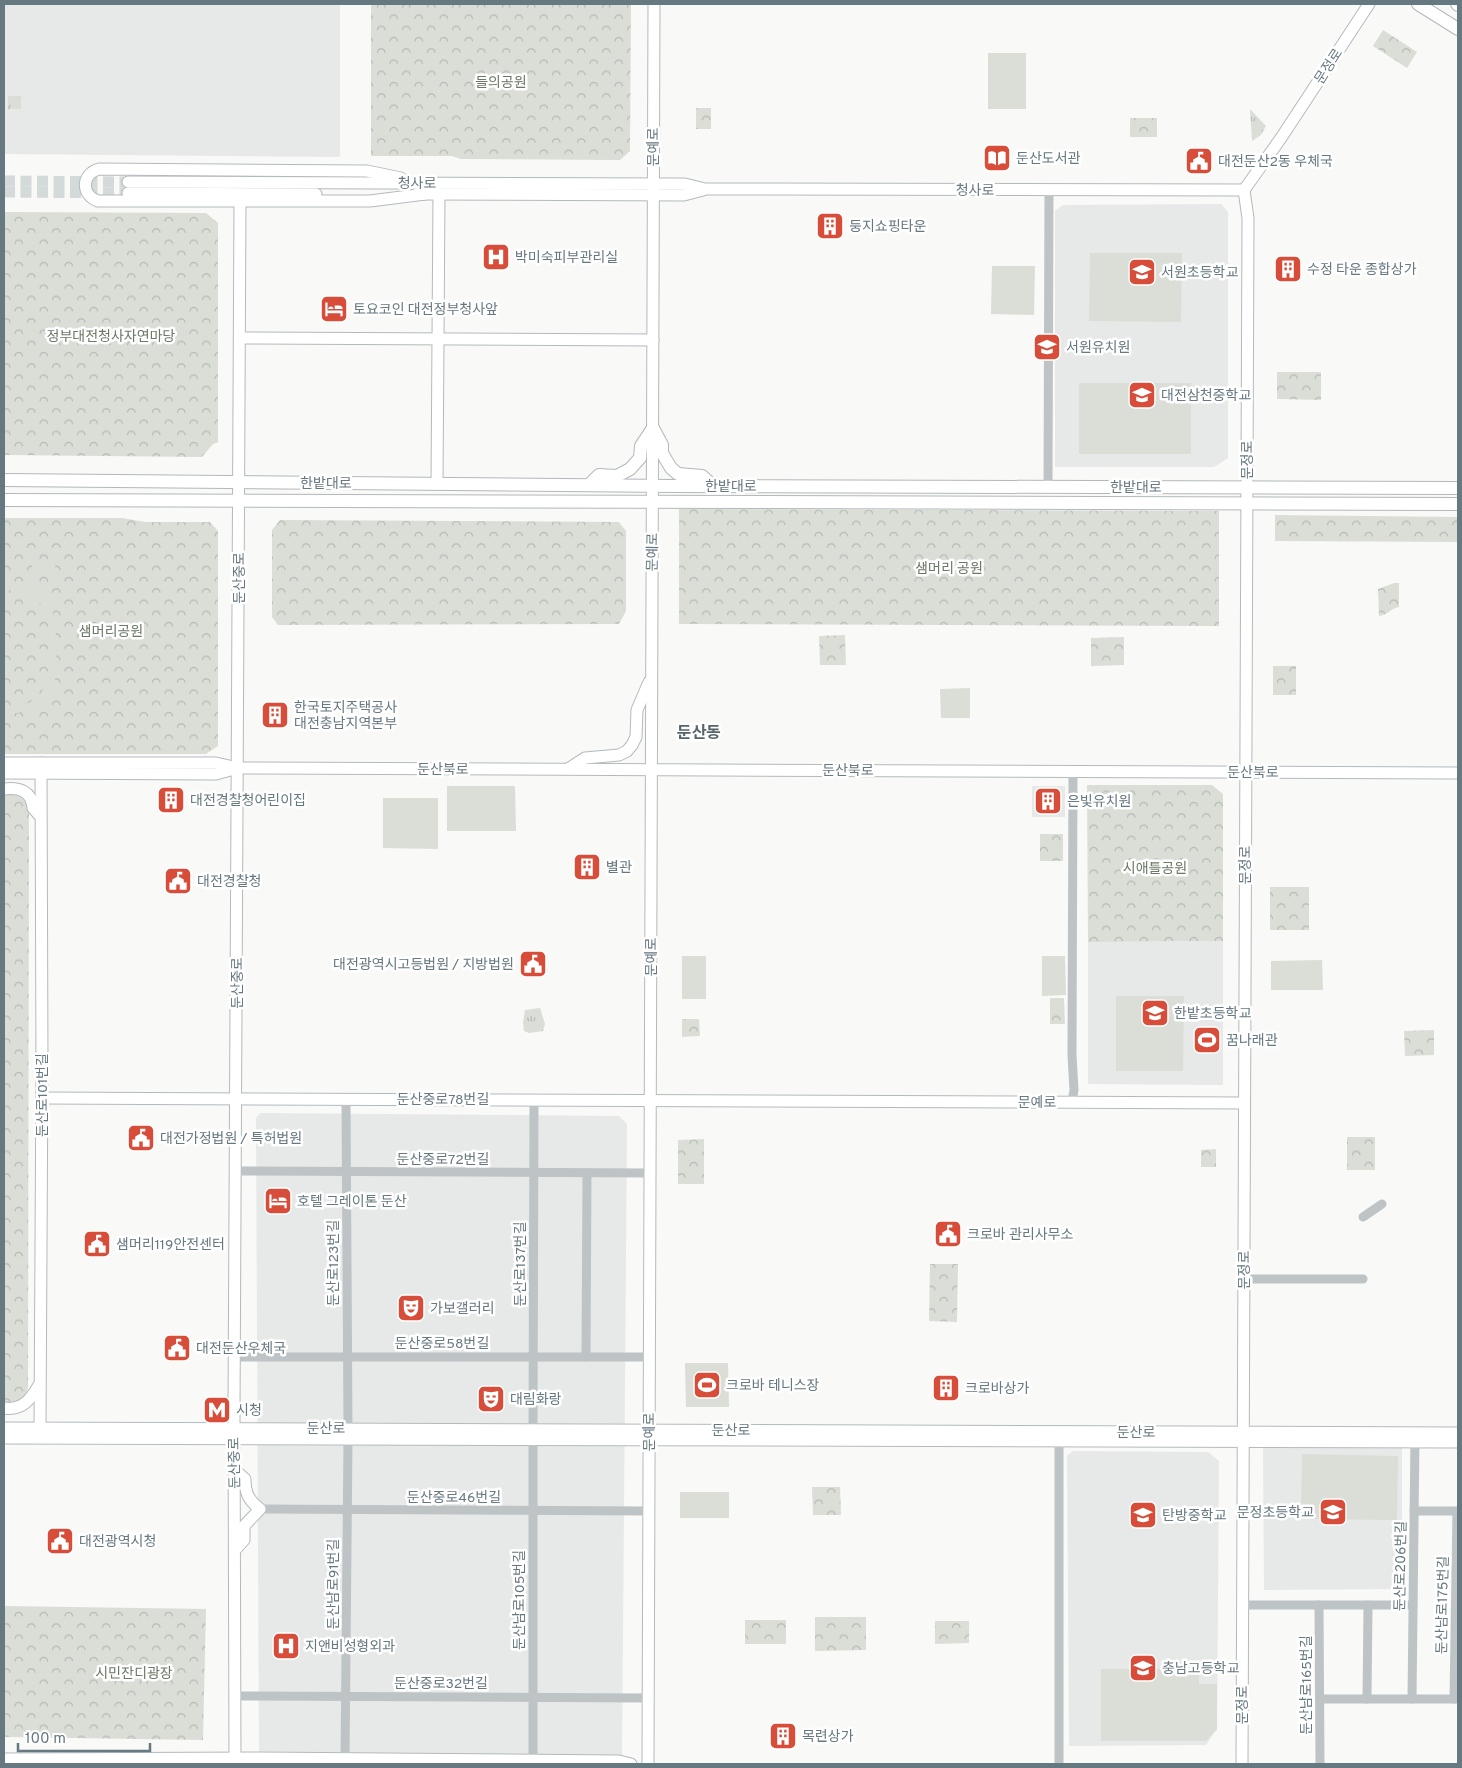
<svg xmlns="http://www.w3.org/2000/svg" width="1462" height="1768" font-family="Overpass,'Noto Sans KR',sans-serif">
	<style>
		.built { fill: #e7e9e8 }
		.grass { fill: url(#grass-tufts) }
		.forest { fill: url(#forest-crowns) }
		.pitch { fill: #daded7 }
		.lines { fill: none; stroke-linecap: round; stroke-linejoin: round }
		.secondary-tunnel { stroke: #d4d9d9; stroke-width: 11; stroke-dasharray: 11 5.5; stroke-linecap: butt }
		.secondary-casing { stroke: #b3babd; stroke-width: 13 }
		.primary-casing { stroke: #b2b8bb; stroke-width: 14 }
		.street { stroke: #bec4c6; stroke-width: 9 }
		.secondary { stroke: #fff; stroke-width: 11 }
		.primary { stroke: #fff; stroke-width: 12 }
		.labels { text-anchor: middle; stroke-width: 5; stroke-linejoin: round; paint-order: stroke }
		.street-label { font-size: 14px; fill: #667880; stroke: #fff }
		.park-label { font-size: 14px; fill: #6a7965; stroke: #fff }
		.poi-label { font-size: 14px; fill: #667880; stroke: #fff; text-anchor: start }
		.quarter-label { font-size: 16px; font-weight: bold; fill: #58656c; stroke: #fff }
	</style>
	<defs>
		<pattern id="grass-tufts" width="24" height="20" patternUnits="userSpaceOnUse" patternTransform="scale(1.25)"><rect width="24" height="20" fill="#daded7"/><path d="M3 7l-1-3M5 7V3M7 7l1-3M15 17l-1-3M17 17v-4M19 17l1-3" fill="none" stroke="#b5b9b4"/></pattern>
		<pattern id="forest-crowns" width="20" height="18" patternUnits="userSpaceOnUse" patternTransform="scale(1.25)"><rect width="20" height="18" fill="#daded7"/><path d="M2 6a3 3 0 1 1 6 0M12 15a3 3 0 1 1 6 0" fill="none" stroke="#b5b9b4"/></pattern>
	</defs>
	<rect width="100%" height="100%" fill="#f9f9f7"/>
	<g class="built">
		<polygon points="4,4 340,4 340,156 338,157 4,154"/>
		<polygon points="1221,204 1228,212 1228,458 1214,467 1055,467 1055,211 1063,205"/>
		<rect x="1032" y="786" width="33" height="31"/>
		<polygon points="1223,941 1223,1085 1088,1084 1088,942"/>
		<polygon points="260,1113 619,1116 627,1124 622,1764 259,1764 256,1118"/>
		<polygon points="1402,1446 1402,1589 1264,1590 1263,1447"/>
		<polygon points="1073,1451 1208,1452 1219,1461 1217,1729 1206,1745 1069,1746 1067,1456"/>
	</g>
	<g class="grass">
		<rect x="8" y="96" width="13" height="13"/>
		<polygon points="1250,109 1266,126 1261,135 1252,141"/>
		<polygon points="540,1008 545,1024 543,1031 529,1033 524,1031 523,1023 525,1010"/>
	</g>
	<g class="forest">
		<polygon points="371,4 631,4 630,151 620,160 461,159 452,156 371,156"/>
		<polygon points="1383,30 1417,52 1407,68 1373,46"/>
		<rect x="696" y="108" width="15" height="21"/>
		<rect x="1130" y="118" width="27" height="19"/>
		<polygon points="4,212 206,213 218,223 218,442 213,444 202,457 4,455"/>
		<polygon points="1277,372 1321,372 1321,400 1277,399"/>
		<polygon points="679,509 1219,511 1219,626 679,624"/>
		<polygon points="1275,515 1458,517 1458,542 1275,541"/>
		<polygon points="4,518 122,518 145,522 210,522 218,531 218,746 206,754 4,754"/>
		<polygon points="280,520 619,522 626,531 626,611 619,624 278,625 272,617 272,530"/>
		<path d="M1394 583H1399V607C1391 608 1388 615 1379 616L1378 589Z"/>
		<polygon points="845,635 846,665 820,665 819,636"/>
		<polygon points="1124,637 1124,665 1091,666 1091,638"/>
		<rect x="1273" y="666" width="23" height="29"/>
		<polygon points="1087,785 1212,785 1223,794 1223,941 1088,942"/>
		<polygon points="4,793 22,794 29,807 28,1387 26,1396 19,1402 4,1404"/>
		<rect x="1040" y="834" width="23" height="27"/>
		<rect x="1270" y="887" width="39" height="43"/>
		<polygon points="1050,998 1064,998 1065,1024 1050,1024"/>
		<polygon points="682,1019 699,1019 700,1036 682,1037"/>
		<polygon points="1434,1030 1434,1055 1405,1056 1404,1031"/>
		<rect x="1347" y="1137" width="28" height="33"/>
		<polygon points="704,1139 704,1184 678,1184 678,1140"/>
		<polygon points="1216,1149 1216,1167 1201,1167 1201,1150"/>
		<polygon points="930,1264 958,1264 957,1322 929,1321"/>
		<polygon points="812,1487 840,1487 841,1515 813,1515"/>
		<polygon points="4,1606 206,1609 203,1740 4,1737"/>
		<polygon points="815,1617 866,1617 866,1650 815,1651"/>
		<rect x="745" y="1620" width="41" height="24"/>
		<polygon points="935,1621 969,1621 969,1643 935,1644"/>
	</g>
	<g class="pitch">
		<rect x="988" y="53" width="38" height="56"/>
		<polygon points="1090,253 1182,253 1181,322 1089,321"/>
		<polygon points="992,266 1035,266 1034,315 991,314"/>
		<rect x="1079" y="383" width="112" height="71"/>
		<polygon points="32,560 55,561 55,571 32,571"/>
		<path d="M9 583C52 584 56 612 56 647 56 656 57 665 56 674 53 701 29 716 4 713V707C23 709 43 700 47 679 49 669 48 658 48 648 48 639 49 630 48 621 46 599 24 587 4 591V584Z"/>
		<polygon points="970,688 970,718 941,718 940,689"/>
		<polygon points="515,786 516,831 447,831 447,786"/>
		<polygon points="383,798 438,798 438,849 383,848"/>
		<rect x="682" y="956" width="24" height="43"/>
		<polygon points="1042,956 1065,956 1066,995 1042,996"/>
		<polygon points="1322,960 1323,990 1271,990 1271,961"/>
		<polygon points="1116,996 1184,996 1183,1071 1116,1071"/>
		<polygon points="685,1363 728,1363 729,1407 686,1407"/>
		<polygon points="1302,1454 1398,1456 1397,1520 1301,1519"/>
		<rect x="680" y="1492" width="49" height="26"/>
		<polygon points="1101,1669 1199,1669 1199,1684 1217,1684 1217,1729 1206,1741 1101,1741"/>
	</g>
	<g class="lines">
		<g class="secondary-tunnel">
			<polyline points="4,181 128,182"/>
			<polyline points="4,192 128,193"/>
		</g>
		<g class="secondary-casing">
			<g id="secondary">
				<path d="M401 178 367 171 99 169C81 174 81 195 98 201H370L425 194"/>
				<polyline points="128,182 676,184 685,184 705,189 1244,190"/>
				<polyline points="128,193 316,194"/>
				<polyline points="417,194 684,195 703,190"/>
				<polyline points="240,338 653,340"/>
				<polyline points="437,484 439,194"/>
				<polyline points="4,763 216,763 238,768 1458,773"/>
				<polyline points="568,769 585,758 619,755 627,751 632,745 636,737 637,710 649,682"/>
				<polyline points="4,773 216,774 234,769"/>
				<path d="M4 789C19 787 32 791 33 808L39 815"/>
				<polyline points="42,1098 1244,1103"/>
				<path d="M4 1408C22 1411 31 1399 39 1385"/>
				<polyline points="4,1428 1458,1433"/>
				<polyline points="40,1428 42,1066 41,763"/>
				<polyline points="4,1438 1458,1442"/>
				<path d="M234 1469 245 1479C245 1493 249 1501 260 1509L244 1526V1540L235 1550"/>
				<polyline points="4,1759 259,1758 619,1761 631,1764"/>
				<polyline points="235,1764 234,1411 240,201"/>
				<polyline points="648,1764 654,4"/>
				<polyline points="1242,1764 1248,218 1244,190 1281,138 1369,4"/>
			</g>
		</g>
		<g class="primary-casing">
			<g id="primary">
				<polyline points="1418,4 1458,29"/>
				<polyline points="1457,4 1458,5"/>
				<polyline points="4,480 673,486 1458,488"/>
				<polyline points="589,485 599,475 617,476 630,469 640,458 641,446 653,428 662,445 662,453 671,468 678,474 702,476 713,486"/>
				<polyline points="4,500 1458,504"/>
			</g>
		</g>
		<g class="street">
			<polyline points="1048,486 1049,190"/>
			<polyline points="346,1099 348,1428"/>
			<polyline points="1072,1102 1074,1090 1072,1055 1073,771"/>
			<polyline points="236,1171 650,1173"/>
			<polyline points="1363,1217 1382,1204"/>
			<polyline points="1244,1279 1363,1279"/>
			<polyline points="234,1357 649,1357"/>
			<polyline points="586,1357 587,1173"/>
			<polyline points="533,1429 534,1099"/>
			<polyline points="1059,1435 1059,1764"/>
			<polyline points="260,1509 648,1511"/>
			<polyline points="1414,1511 1458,1511"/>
			<polyline points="1243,1605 1413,1605"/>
			<polyline points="1319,1605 1320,1764"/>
			<polyline points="235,1696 647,1698"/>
			<polyline points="1320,1699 1458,1699"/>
			<polyline points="1367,1699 1368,1605"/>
			<polyline points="1412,1699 1415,1436"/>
			<polyline points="1454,1699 1457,1511"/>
			<polyline points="345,1759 348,1439"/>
			<polyline points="533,1761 533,1440"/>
		</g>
		<use href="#secondary" class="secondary"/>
		<use href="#primary" class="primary"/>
	</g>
	<defs>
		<g id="library-square" transform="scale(1.4375)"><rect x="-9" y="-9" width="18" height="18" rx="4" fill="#d74d39" stroke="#fff"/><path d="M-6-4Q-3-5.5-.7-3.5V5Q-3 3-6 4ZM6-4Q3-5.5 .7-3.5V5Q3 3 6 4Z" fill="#fff"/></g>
		<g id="civic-square" transform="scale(1.4375)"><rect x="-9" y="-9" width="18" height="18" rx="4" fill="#d74d39" stroke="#fff"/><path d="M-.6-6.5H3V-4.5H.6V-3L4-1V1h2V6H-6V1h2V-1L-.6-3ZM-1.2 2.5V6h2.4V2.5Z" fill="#fff"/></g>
		<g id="building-square" transform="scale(1.4375)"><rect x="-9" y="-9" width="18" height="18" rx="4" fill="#d74d39" stroke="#fff"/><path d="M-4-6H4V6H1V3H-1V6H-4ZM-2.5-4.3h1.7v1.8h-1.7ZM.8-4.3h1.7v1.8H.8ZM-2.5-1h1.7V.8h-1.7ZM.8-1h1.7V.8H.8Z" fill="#fff"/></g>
		<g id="hospital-square" transform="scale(1.4375)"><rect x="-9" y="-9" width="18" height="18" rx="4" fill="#d74d39" stroke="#fff"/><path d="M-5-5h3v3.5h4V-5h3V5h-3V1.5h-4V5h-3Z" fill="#fff"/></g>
		<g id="school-square" transform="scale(1.4375)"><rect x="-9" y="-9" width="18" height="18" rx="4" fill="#d74d39" stroke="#fff"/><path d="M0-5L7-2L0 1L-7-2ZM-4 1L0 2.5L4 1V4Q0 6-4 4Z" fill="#fff"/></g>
		<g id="hotel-square" transform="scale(1.4375)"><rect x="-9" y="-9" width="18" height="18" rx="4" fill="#d74d39" stroke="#fff"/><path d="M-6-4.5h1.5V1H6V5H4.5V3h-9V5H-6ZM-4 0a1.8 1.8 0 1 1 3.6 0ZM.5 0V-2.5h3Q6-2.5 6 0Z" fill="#fff"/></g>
		<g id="stadium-square" transform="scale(1.4375)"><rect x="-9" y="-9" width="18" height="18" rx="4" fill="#d74d39" stroke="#fff"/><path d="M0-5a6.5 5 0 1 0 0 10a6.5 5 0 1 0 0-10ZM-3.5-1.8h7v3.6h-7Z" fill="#fff"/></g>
		<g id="theatre-square" transform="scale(1.4375)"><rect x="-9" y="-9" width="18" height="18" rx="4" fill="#d74d39" stroke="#fff"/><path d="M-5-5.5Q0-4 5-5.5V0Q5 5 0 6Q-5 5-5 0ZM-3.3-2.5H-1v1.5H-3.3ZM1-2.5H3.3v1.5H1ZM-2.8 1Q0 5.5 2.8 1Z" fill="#fff"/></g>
		<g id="metro-square" transform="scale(1.4375)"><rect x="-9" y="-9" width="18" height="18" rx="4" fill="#d74d39" stroke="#fff"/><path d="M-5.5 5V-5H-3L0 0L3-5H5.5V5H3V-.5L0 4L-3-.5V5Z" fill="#fff"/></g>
	</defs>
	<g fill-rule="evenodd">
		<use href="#library-square" x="997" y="158"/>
		<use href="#civic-square" x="1199" y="161"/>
		<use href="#building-square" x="830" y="226"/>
		<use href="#hospital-square" x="496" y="257"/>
		<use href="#building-square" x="1288" y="269"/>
		<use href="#school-square" x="1142" y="272"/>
		<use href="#hotel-square" x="334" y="309"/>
		<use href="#school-square" x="1047" y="347"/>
		<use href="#school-square" x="1142" y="395"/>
		<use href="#building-square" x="275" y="715"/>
		<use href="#building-square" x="171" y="800"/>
		<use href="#building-square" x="1048" y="801"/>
		<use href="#building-square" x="587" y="867"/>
		<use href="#civic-square" x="178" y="881"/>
		<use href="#civic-square" x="533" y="964"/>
		<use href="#school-square" x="1155" y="1013"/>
		<use href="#stadium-square" x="1207" y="1040"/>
		<use href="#civic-square" x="141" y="1138"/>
		<use href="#hotel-square" x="278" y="1201"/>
		<use href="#civic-square" x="948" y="1234"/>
		<use href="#civic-square" x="97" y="1244"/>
		<use href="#theatre-square" x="411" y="1308"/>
		<use href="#civic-square" x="177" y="1348"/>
		<use href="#stadium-square" x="707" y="1385"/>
		<use href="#building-square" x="946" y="1388"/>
		<use href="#theatre-square" x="491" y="1399"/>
		<use href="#metro-square" x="217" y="1410"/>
		<use href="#school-square" x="1333" y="1512"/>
		<use href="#school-square" x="1143" y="1515"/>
		<use href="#civic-square" x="60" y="1541"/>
		<use href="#hospital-square" x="286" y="1646"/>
		<use href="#school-square" x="1143" y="1668"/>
		<use href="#building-square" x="783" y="1736"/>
	</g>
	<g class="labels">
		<g class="street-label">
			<text transform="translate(1328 66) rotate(-57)" y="5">문정로</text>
			<text transform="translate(653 147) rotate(-90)" y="5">문예로</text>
			<text x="417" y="188">청사로</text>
			<text x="975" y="195">청사로</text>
			<text transform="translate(1247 460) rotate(-90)" y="5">문정로</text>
			<text x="326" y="488">한밭대로</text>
			<text x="731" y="491">한밭대로</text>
			<text x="1136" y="492">한밭대로</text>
			<text transform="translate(652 552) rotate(-89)" y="5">문예로</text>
			<text transform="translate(239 578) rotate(-90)" y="5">둔산중로</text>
			<text x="443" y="774">둔산북로</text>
			<text x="848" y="775">둔산북로</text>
			<text x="1253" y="777">둔산북로</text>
			<text transform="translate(1245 865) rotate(-90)" y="5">문정로</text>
			<text transform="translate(651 957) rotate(-90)" y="5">문예로</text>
			<text transform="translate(237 983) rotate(-90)" y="5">둔산중로</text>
			<text transform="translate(42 1095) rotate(-90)" y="5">둔산로101번길</text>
			<text x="443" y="1104">둔산중로78번길</text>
			<text x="1037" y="1107">문예로</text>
			<text x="443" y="1164">둔산중로72번길</text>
			<text transform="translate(333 1263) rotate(-90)" y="5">둔산로123번길</text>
			<text transform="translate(520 1264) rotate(-90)" y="5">둔산로137번길</text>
			<text transform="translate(1244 1270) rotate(-90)" y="5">문정로</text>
			<text x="442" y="1348">둔산중로58번길</text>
			<text x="326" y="1433">둔산로</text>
			<text x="731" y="1435">둔산로</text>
			<text transform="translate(649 1432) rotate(-90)" y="5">문예로</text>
			<text x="1136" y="1437">둔산로</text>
			<text transform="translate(234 1463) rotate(-91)" y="5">둔산중로</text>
			<text x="454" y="1502">둔산중로46번길</text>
			<text transform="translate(1400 1566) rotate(-89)" y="5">둔산로206번길</text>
			<text transform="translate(333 1584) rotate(-90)" y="5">둔산남로91번길</text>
			<text transform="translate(519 1600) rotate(-90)" y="5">둔산남로105번길</text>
			<text transform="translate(1442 1605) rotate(-89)" y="5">둔산남로175번길</text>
			<text x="441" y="1688">둔산중로32번길</text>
			<text transform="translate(1306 1685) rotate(-90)" y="5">둔산남로165번길</text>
			<text transform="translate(1242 1705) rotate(-90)" y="5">문정로</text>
		</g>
		<g class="park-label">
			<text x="501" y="87">들의공원</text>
			<text x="111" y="341">정부대전청사자연마당</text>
			<text x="949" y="573">샘머리 공원</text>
			<text x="111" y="636">샘머리공원</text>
			<text x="1155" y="873">시애틀공원</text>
			<text x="134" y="1678">시민잔디광장</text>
		</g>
		<g class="poi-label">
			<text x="1016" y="163">둔산도서관</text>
			<text x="1218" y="166">대전둔산2동 우체국</text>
			<text x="849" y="231">둥지쇼핑타운</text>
			<text x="515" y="262">박미숙피부관리실</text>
			<text x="1307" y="274">수정 타운 종합상가</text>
			<text x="1161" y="277">서원초등학교</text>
			<text x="353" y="314">토요코인 대전정부청사앞</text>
			<text x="1066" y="352">서원유치원</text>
			<text x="1161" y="400">대전삼천중학교</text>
			<text x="294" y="712">한국토지주택공사<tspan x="294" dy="16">대전충남지역본부</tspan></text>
			<text x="190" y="805">대전경찰청어린이집</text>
			<text x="1067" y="806">은빛유치원</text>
			<text x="606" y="872">별관</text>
			<text x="197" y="886">대전경찰청</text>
			<text x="514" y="969" text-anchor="end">대전광역시고등법원 / 지방법원</text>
			<text x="1174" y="1018">한밭초등학교</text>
			<text x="1226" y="1045">꿈나래관</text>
			<text x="160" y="1143">대전가정법원 / 특허법원</text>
			<text x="297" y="1206">호텔 그레이톤 둔산</text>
			<text x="967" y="1239">크로바 관리사무소</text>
			<text x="116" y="1249">샘머리119안전센터</text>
			<text x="430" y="1313">가보갤러리</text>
			<text x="196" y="1353">대전둔산우체국</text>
			<text x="726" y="1390">크로바 테니스장</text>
			<text x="965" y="1393">크로바상가</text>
			<text x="510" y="1404">대림화랑</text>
			<text x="236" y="1415">시청</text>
			<text x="1314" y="1517" text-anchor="end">문정초등학교</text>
			<text x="1162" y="1520">탄방중학교</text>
			<text x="79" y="1546">대전광역시청</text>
			<text x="305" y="1651">지앤비성형외과</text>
			<text x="1162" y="1673">충남고등학교</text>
			<text x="802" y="1741">목련상가</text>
		</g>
		<g class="quarter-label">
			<text x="699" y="738">둔산동</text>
		</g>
	</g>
	<rect width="1462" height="1768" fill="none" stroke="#667880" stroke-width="10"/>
	<path d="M18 1743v8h132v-8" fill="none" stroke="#667880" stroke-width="2.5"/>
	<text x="25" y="1743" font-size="15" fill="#667880" stroke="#ffffff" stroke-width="4" paint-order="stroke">100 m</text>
</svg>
